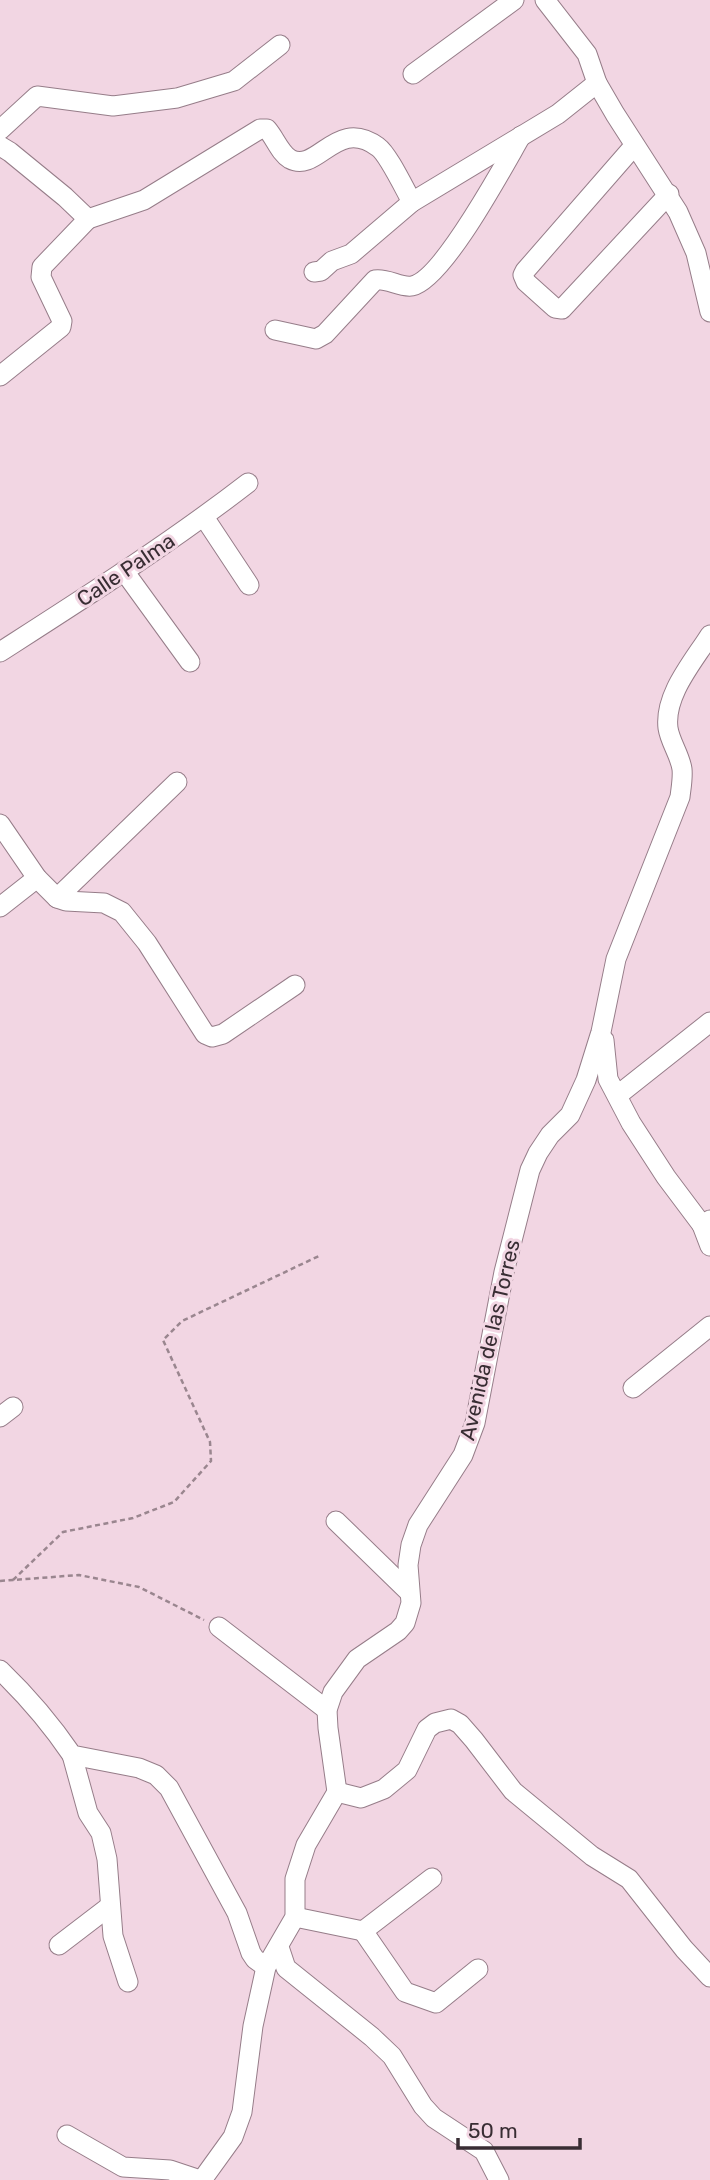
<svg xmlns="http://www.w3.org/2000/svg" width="710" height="2180" font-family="Rubik,sans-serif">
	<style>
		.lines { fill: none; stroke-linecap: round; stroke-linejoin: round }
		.minor-casing { stroke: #967d89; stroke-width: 21 }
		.path { stroke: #9a868f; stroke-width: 2.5; stroke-dasharray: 5 3.5; stroke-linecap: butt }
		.minor { stroke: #fff; stroke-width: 19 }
		.labels { text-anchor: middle; stroke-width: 6; stroke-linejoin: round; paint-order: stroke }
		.street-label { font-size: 21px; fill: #382d33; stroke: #f2d6e3 }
	</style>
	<rect width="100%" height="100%" fill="#f2d6e3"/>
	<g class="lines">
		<g class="minor-casing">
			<g id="minor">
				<polyline points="545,0 587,54 597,83 615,114 678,212 696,253 710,312"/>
				<polyline points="413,74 514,0"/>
				<polyline points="0,130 37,96 113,106 177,98 234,81 280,45"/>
				<path d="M0 146 10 152 65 197 88 219 144 200 260 129H267C275 138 280 153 290 159 318 174 336 116 378 147 388 154 405 190 412 202"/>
				<polyline points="634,146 525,271 523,275 526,282 555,308 562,309 669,194"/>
				<polyline points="314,272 321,271 332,261 351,254 412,202 558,114 597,83"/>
				<path d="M275 330 316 339 325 334 375 280C388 278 400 288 412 286 443 280 504 165 521 136"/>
				<polyline points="0,376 61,327 62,321 41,277 42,267 88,219"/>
				<polyline points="204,517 249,585"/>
				<polyline points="124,571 190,662"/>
				<path d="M0 652C84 598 169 544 248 483"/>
				<polyline points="0,824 37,878 57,898 66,901 104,903 122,912 147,943 205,1034 212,1037 223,1034 295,985"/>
				<polyline points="57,898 177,782"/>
				<polyline points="0,907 37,878"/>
				<polyline points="604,1040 608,1079 631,1123 666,1177 702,1225 710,1220"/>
				<polyline points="618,1095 710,1022"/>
				<polyline points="702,1225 710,1246"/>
				<polyline points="633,1388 710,1326"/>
				<polyline points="0,1417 13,1407"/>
				<polyline points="336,1521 409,1592"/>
				<polyline points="219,1627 327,1710"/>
				<path d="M0 1670C27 1696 51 1724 72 1755L139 1768 156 1775 169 1788 237 1913 251 1953 255 1959 266 1967"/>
				<polyline points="72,1755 88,1813 101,1833 107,1859 113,1936 128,1982"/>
				<polyline points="337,1792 361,1798 384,1789 407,1770 427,1729 435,1723 451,1719 460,1724 474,1740 513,1791 592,1856 629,1879 684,1949 710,1977"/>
				<polyline points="295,1917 363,1931 432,1878"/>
				<polyline points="363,1931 405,1992 436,2003 478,1969"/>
				<polyline points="59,1945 110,1906"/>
				<polyline points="279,1947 286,1968 372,2037 392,2056 423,2106 434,2118 484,2151 499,2180"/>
				<polyline points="67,2135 123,2167 170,2170 200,2180"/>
				<path d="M202 2180 233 2137 242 2112 253 2026 266 1967 295 1917V1879L306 1845 337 1792 328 1728 327 1710 333 1692 357 1659 398 1631 405 1623 411 1603 408 1565 411 1545 418 1525 463 1455 475 1423 504 1272 530 1170 538 1153 550 1135 570 1115 586 1080 601 1032 616 959 680 797C681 788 683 778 682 769 680 755 670 742 668 728 664 695 693 662 710 635"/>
			</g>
		</g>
		<g class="path">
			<polyline points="13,1580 63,1532 133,1518 174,1502 211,1461 210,1442 163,1340 182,1321 321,1255"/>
			<polyline points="0,1581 79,1575 139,1587 204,1620"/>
		</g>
		<use href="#minor" class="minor"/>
	</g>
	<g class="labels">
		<g class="street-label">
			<text transform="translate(126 570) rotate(-34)" y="7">Calle Palma</text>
			<text transform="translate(490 1340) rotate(-77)" y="7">Avenida de las Torres</text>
		</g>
	</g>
	<path d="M458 2138v10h122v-10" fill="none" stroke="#382d33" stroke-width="3.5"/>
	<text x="468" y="2138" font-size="21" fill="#382d33" stroke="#f2d6e3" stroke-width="5" paint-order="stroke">50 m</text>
</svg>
